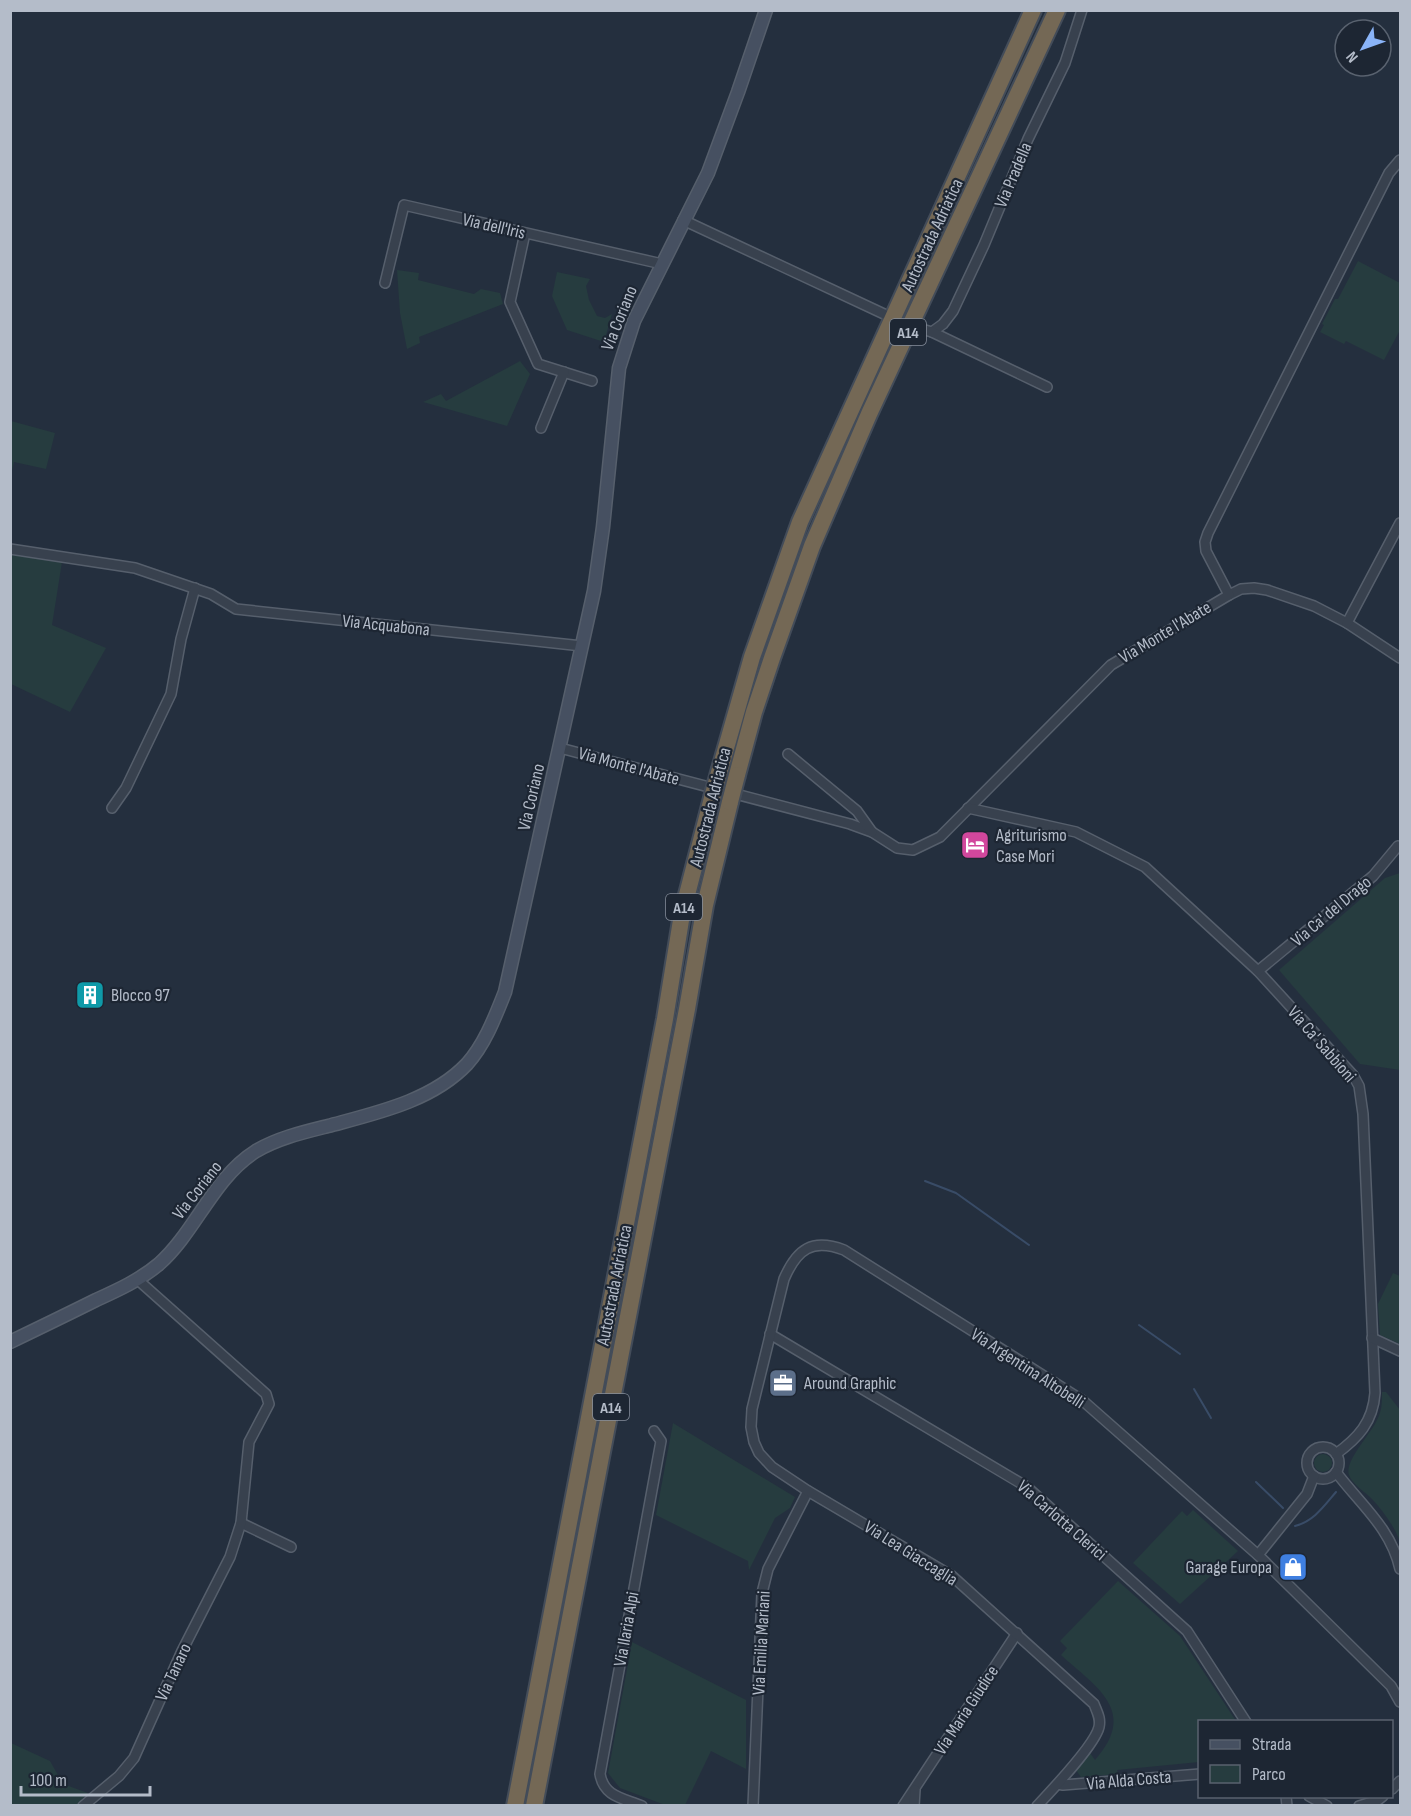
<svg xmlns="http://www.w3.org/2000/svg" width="1411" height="1816" font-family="'Sofia Sans Condensed',sans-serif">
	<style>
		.green { fill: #263c3f }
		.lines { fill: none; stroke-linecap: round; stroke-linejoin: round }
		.stream { stroke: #394c67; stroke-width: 2 }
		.minor-casing { stroke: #565f6c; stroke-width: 12 }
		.secondary-casing { stroke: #565f6c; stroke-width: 15 }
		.motorway-casing { stroke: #434c59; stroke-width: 20 }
		.minor { stroke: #38414e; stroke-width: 9 }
		.secondary { stroke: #465061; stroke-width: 12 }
		.motorway { stroke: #746855; stroke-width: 16 }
		.motorway-bridge-casing { stroke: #434c59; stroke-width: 20; stroke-linecap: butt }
		.motorway-bridge { stroke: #746855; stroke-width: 16 }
		.labels { text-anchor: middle; stroke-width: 4.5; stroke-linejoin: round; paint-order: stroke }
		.shield { fill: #1d2633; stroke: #878f9c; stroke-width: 1.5 }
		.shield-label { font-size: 16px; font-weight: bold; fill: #b4bcc9 }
		.street-label { font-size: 18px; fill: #b4bcc9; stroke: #1d2633 }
		.poi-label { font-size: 18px; fill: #b4bcc9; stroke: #1d2633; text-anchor: start }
	</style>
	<rect width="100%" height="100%" fill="#242f3e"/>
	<g class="green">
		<polygon points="1358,261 1400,283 1400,330 1384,360 1346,341 1344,344 1320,332 1324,325 1322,324 1335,299 1338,299"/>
		<polygon points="397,270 419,273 418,280 474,294 481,289 500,293 503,304 419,337 420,343 407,349 400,313"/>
		<polygon points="557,272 590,279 586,286 589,300 597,316 605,318 612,314 604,342 567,330 552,296"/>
		<polygon points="520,361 530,374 507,426 423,402 441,394 446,401"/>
		<polygon points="11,421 55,433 46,469 14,462 11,475"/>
		<polygon points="11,555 62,562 52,625 106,648 70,712 11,684"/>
		<polygon points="1400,873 1400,1070 1360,1064 1279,970 1385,878"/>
		<polygon points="1393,1273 1400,1276 1400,1344 1380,1335 1378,1304"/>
		<path d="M1382 1392H1386L1400 1410V1542C1395 1527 1383 1511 1372 1499 1365 1492 1352 1484 1349 1475 1344 1461 1371 1434 1377 1420 1382 1411 1382 1402 1382 1392Z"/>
		<polygon points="673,1423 795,1497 790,1508 775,1518 749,1570 748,1561 656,1515"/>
		<circle cx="1323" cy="1463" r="9"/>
		<polygon points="1193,1510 1238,1551 1180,1604 1133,1563 1182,1511 1187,1516"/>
		<path d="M1118 1581 1180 1636 1236 1721 1200 1722 1199 1762 1117 1770 1118 1774 1081 1777 1076 1770 1090 1753 1095 1760C1139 1711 1096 1687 1061 1655L1067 1648 1060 1641Z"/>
		<polygon points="632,1642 746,1700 746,1769 711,1751 685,1805 665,1805 620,1788 608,1773"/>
		<polygon points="11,1743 50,1761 63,1784 88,1793 76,1805 11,1805"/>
	</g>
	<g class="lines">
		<g class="stream">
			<polyline points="925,1181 956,1193 1029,1245"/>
			<polyline points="1139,1325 1180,1354"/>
			<polyline points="1194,1389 1211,1418"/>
			<polyline points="1256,1482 1283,1508"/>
			<path d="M1295 1526C1314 1521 1324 1506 1336 1492"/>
		</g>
		<g class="minor-casing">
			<g id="minor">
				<polyline points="683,220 884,314"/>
				<polyline points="525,233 510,302 538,364 592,381"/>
				<polyline points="385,283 404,205 662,264"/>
				<polyline points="918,328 932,332 943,324 953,311 984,245 1028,139 1065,63 1082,10"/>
				<polyline points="932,332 1047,387"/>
				<polyline points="541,428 564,372"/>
				<polyline points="10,549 135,568 211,594 236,609 582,646"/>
				<polyline points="1229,595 1241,589 1254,588 1267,590 1314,606 1347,623 1400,658"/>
				<polyline points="1347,623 1400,523"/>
				<polyline points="560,748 850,824 872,832 897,848 913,850 940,837 1111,665 1229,595 1206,551 1205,542 1208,533 1389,173 1400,160"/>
				<polyline points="788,754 857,811 872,832"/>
				<polyline points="112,808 126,788 171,694 181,639 195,588"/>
				<path d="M968 808 1076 832 1145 867 1258 971 1353 1075 1359 1086 1363 1114 1375 1393C1373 1422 1358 1438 1336 1454"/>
				<polyline points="1258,971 1373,876 1398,846"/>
				<polyline points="770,1334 1027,1487 1187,1631 1246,1722"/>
				<polyline points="1372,1338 1400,1351"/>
				<circle cx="1323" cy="1463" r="16"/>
				<path d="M1336 1472C1360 1504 1391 1528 1400 1569"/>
				<polyline points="241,1523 291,1547"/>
				<polyline points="1258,1555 1307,1494 1314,1476"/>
				<polyline points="1058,1784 1063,1785 1200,1774"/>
				<polyline points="1392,1789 1400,1781"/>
				<polyline points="1286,1796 1287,1806"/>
				<polyline points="1309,1796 1327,1806"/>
				<polyline points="83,1806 119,1776 134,1758 182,1651 230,1557 241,1523 249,1442 269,1404 266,1394 138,1280"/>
				<path d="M642 1806C623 1798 604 1797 600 1774L661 1441 654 1431"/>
				<polyline points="753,1806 762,1593 768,1569 808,1491"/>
				<polyline points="903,1806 1017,1633"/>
				<polyline points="914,1806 915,1790"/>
				<path d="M1037 1806C1051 1791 1095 1745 1099 1727 1101 1718 1097 1712 1094 1704L952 1576 808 1491 772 1467 759 1453 754 1442 751 1427 752 1409 784 1279C797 1249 812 1238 844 1250L1082 1400 1258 1555 1391 1686 1400 1702"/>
				<polyline points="1359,1806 1378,1800 1383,1796"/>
			</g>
		</g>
		<g class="secondary-casing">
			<path id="secondary" d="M10 1342C39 1328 68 1314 96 1300 118 1290 140 1280 159 1264 196 1231 213 1178 256 1151 278 1138 304 1132 328 1126 376 1113 432 1101 467 1064 485 1044 495 1017 505 992L594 591 603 527 619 368 634 321 708 173 738 92 766 10"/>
		</g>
		<g class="motorway-casing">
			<g id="motorway">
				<polyline points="720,769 752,657 800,522 1033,10"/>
				<polyline points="737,775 754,712 772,658 812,546 869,414 1057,10"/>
				<polyline points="515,1806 665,1019 682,914 712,798"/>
				<polyline points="534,1806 687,1009 705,905 730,802"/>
			</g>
		</g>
		<use href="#minor" class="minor"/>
		<use href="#secondary" class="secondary"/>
		<use href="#motorway" class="motorway"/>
		<g class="motorway-bridge-casing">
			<g id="motorway-bridge">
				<polyline points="712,798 720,769"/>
				<polyline points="730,802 737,775"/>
			</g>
		</g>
		<use href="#motorway-bridge" class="motorway-bridge"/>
	</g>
	<defs>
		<g id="hotel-square" transform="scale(1.5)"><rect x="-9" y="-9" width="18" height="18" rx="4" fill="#d1479c" stroke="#1d2633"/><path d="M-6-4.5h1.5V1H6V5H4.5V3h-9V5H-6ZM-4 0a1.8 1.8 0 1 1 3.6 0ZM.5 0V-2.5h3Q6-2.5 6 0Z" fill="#fff"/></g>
		<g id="building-square" transform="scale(1.5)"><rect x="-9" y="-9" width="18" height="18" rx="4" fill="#0f9aa8" stroke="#1d2633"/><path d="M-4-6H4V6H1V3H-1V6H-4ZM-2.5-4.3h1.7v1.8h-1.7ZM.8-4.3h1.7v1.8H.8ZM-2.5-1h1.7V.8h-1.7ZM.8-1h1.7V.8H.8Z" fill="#fff"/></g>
		<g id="office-square" transform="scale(1.5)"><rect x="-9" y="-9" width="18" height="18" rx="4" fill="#5c6f8a" stroke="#1d2633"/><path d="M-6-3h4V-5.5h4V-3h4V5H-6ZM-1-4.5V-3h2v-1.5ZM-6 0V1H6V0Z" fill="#fff"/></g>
		<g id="shop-square" transform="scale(1.5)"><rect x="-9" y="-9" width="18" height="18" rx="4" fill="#3f7fe0" stroke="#1d2633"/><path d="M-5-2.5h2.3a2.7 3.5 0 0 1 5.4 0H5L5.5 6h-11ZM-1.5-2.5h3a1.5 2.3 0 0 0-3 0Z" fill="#fff"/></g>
	</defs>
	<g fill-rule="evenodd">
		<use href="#hotel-square" x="975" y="845"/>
		<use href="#building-square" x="90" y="995"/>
		<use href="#office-square" x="783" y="1383"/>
		<use href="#shop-square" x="1293" y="1567"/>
	</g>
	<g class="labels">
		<g class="shield">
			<rect x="890" y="319" width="36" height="26" rx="4.5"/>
			<rect x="666" y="894" width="36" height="26" rx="4.5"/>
			<rect x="593" y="1394" width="36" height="26" rx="4.5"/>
		</g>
		<g class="shield-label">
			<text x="908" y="338">A14</text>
			<text x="684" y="913">A14</text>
			<text x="611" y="1413">A14</text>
		</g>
		<g class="street-label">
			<text transform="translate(1013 175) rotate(-67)" y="6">Via Pradella</text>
			<text transform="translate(494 226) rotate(13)" y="6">Via dell'Iris</text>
			<text transform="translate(932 235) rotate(-65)" y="6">Autostrada Adriatica</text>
			<text transform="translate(619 318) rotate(-68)" y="6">Via Coriano</text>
			<text transform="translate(386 625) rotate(6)" y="6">Via Acquabona</text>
			<text transform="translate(1165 632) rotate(-31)" y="6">Via Monte l'Abate</text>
			<text transform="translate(629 766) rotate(15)" y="6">Via Monte l'Abate</text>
			<text transform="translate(531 797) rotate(-77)" y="6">Via Coriano</text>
			<text transform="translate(710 807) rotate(-76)" y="6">Autostrada Adriatica</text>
			<text transform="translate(1331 911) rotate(-40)" y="6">Via Ca' del Drago</text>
			<text transform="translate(1322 1044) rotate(49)" y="6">Via Ca' Sabbioni</text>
			<text transform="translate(197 1190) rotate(-52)" y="6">Via Coriano</text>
			<text transform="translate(614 1285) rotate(-79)" y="6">Autostrada Adriatica</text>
			<text transform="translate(1028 1368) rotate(33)" y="6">Via Argentina Altobelli</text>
			<text transform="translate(1062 1520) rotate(41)" y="6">Via Carlotta Clerici</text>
			<text transform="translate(911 1553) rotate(32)" y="6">Via Lea Giaccaglia</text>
			<text transform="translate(626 1629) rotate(-80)" y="6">Via Ilaria Alpi</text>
			<text transform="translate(761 1643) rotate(-87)" y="6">Via Emilia Mariani</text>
			<text transform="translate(173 1672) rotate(-65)" y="6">Via Tanaro</text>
			<text transform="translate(966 1710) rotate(-57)" y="6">Via Maria Giudice</text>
			<text transform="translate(1129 1780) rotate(-5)" y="6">Via Alda Costa</text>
		</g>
		<g class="poi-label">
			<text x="996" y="841">Agriturismo<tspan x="996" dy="21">Case Mori</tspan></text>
			<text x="111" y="1001">Blocco 97</text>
			<text x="804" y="1389">Around Graphic</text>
			<text x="1272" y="1573" text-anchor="end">Garage Europa</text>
		</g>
	</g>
	<rect width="1411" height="1816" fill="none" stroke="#b4bcc9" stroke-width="24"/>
	<rect x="1198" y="1720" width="195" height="78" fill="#1d2633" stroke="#59626f" stroke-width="1.5"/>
	<rect x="1210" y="1740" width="30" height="9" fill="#465061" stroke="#59626f" stroke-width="1.5"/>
	<text x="1252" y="1750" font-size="18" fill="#b4bcc9">Strada</text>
	<rect x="1210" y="1765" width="30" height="18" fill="#263c3f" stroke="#59626f" stroke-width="1.5"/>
	<text x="1252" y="1780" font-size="18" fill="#b4bcc9">Parco</text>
	<g transform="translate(1363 48) rotate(230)"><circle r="28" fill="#1d2633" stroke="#59626f" stroke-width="1.5"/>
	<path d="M0-4.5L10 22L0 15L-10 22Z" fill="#8ab4f8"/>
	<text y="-9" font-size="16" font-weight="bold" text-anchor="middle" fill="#b4bcc9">N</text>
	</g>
	<path d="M21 1786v9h129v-9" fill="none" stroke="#b4bcc9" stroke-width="3"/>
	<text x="30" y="1786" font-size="18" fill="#b4bcc9" stroke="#1d2633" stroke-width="4.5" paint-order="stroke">100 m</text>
</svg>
